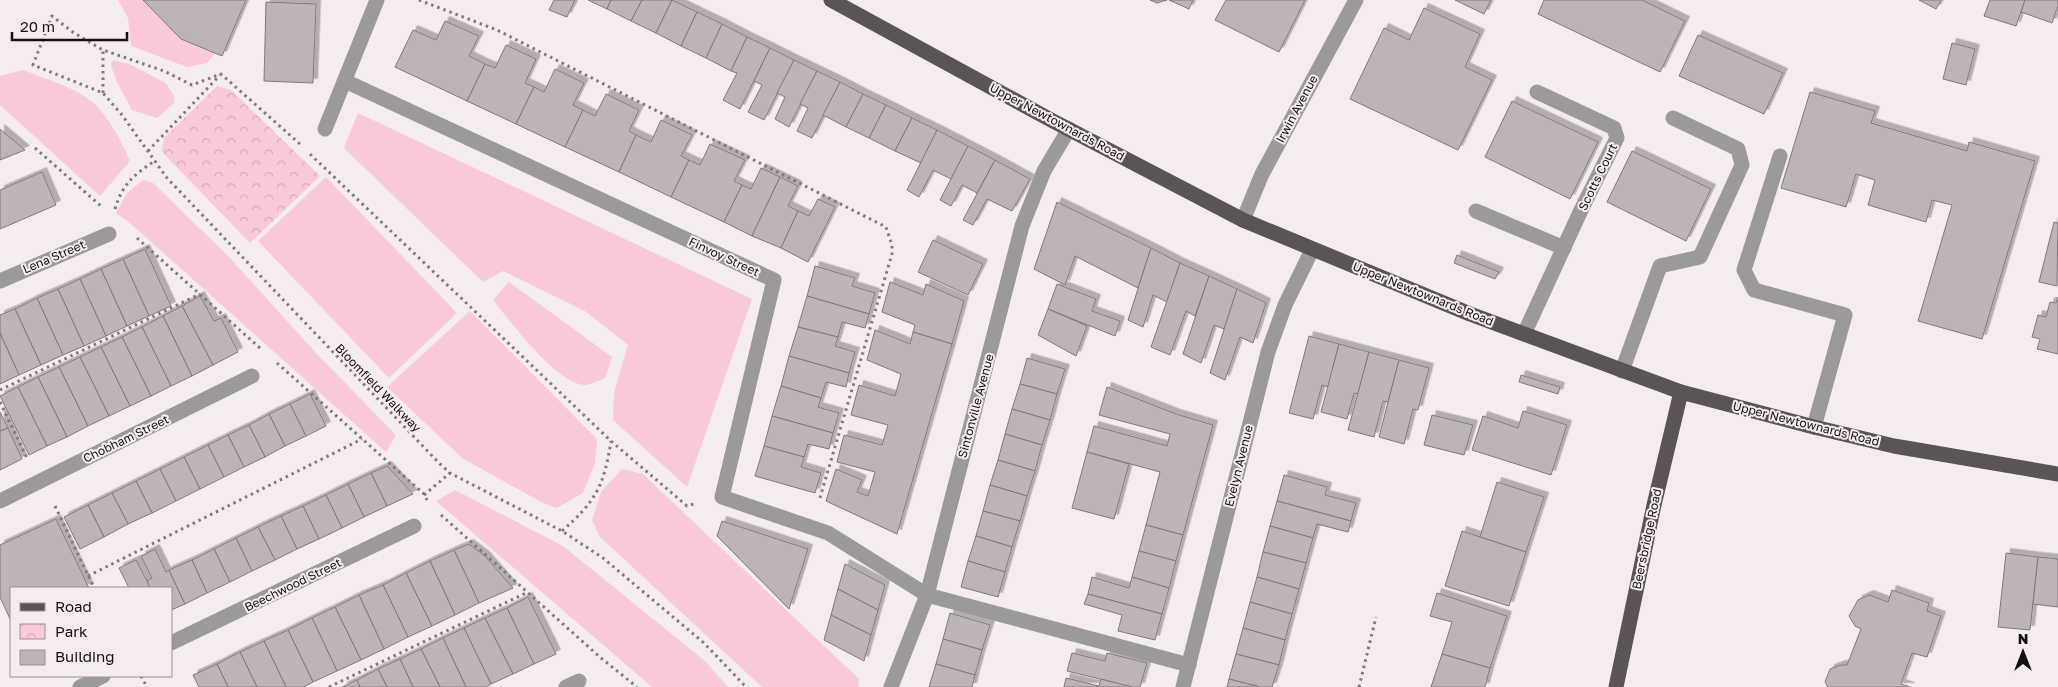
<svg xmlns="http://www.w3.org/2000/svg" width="2058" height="687" font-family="'Golos Text',sans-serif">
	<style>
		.green { fill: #fac9db }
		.park { fill: url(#park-crowns) }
		.building { fill: #bcb4b7; stroke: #817a7c; filter: url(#shadow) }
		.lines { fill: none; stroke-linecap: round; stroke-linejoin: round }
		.path { stroke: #807a7c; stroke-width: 3; stroke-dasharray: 2.5 4; stroke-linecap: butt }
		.minor { stroke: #9c999a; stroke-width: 15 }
		.major { stroke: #5a5456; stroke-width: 15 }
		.labels { text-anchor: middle; stroke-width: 4; stroke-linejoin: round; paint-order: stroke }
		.street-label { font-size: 12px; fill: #141112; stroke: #f4ecee }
	</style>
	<defs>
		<pattern id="park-crowns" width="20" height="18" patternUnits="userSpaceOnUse" patternTransform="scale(1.25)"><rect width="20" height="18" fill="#fac9db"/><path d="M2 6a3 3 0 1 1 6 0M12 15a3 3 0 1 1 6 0" fill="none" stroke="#d5acbb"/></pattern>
		<filter id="shadow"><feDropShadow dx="4.5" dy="-4.5" stdDeviation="0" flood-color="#0004"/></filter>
	</defs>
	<rect width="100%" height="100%" fill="#f4ecee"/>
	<g class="green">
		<polygon points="118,0 143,0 181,39 215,53 207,63 187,67 131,46 128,18"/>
		<polygon points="113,60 129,64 166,83 174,96 174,103 157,118 132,110 117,82 111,65"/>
		<path d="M23 70C41 77 60 83 77 92 103 104 119 136 130 161L100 196 0 105V76Z"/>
		<polygon points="358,113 752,299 687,487 613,420 614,393 628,345 585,311 503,271 483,282 344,148"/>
		<polygon points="326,177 457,313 389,378 258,241"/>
		<polygon points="143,180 153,183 229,257 317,354 396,435 386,452 131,224 116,213 127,193"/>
		<path d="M509 282 612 357 605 378C600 380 592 384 586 385 558 386 510 321 493 300Z"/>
		<polygon points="470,311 597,439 595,463 583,493 557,508 543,503 462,458 387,387"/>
		<polygon points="622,469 643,474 859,679 858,687 762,687 600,537 592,520 601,492"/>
		<polygon points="455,490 563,546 705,661 728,687 652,687 436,501"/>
	</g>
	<polygon class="park" points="217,86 231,90 320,176 250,243 162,152 164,138"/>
	<g class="building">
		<polygon points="143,0 246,0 222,56 181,39"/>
		<polygon points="554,0 575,0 567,17 549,10"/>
		<polygon points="588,0 611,0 607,9"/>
		<polygon points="611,0 642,0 631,21 607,9"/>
		<polygon points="642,0 672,0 656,33 631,21"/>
		<polygon points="672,0 697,12 681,46 656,33"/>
		<polygon points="1150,0 1167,0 1157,3"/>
		<polygon points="1169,0 1193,0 1189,9"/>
		<polygon points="1226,0 1305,0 1279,52 1215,20"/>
		<polygon points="1455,0 1491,0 1484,14"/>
		<polygon points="1544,0 1642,0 1685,21 1660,72 1538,14"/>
		<polygon points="1919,0 1941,0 1936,9"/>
		<polygon points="1990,0 2025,0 2016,26 1984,16"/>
		<polygon points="2025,0 2058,0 2058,6 2052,23 2021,12"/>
		<polygon points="266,2 316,4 313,83 264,81"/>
		<polygon points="1424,8 1480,34 1465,67 1492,80 1458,150 1350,99 1384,28 1409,40"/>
		<polygon points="697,12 722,24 706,58 681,46"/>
		<polygon points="445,21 479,36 469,56 485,64 467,101 395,67 413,30 436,40"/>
		<polygon points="722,24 747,37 731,71 706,58"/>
		<polygon points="1698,35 1783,73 1764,114 1679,76"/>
		<polygon points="747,37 770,48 740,109 723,100 737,73 731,71"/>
		<polygon points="1952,43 1975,49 1966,85 1943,79"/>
		<polygon points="506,45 536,59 525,83 534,87 516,124 467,101 485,64 495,68"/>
		<polygon points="770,48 794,60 764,120 748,112 762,85 754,81"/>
		<polygon points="794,60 817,71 789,127 775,119 785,97 777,93"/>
		<polygon points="555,69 584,83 573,105 583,110 565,147 516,124 534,87 544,92"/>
		<polygon points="817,71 840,82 812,138 797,131 808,108 800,104"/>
		<polygon points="840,82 863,94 846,127 823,115"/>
		<polygon points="1810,92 1875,111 1871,123 1967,151 1969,142 2035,161 1982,339 1918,321 1952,205 1932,200 1926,222 1868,205 1875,180 1856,174 1846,207 1781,188"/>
		<polygon points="606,94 639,110 629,131 636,135 619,172 565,147 583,110 595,116"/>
		<polygon points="863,94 886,105 869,138 846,127"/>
		<polygon points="1512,101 1598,142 1570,199 1485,157"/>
		<polygon points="886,105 912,118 895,151 869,138"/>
		<polygon points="912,118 937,130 921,163 895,151"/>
		<polygon points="661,120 692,135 681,156 689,160 671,197 619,172 636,135 651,142"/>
		<polygon points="0,129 25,150 0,160"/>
		<polygon points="937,130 968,146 951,179 933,170 919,197 907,190"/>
		<polygon points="710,144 745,160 734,181 742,185 724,222 671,197 689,160 700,165"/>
		<polygon points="968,146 995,160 977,193 962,185 951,206 940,200"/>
		<polygon points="1632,151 1711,189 1686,241 1607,202"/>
		<polygon points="995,160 1030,179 1012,211 987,199 973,225 963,220"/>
		<polygon points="761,168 780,177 752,236 724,222 742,185 751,189"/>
		<polygon points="42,172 56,205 0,229 0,190"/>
		<polygon points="780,177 798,186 788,206 798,211 781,248 752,236"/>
		<polygon points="818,199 835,207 808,262 781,248 798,211 809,216"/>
		<polygon points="1057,202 1151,248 1138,288 1075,256 1065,285 1034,269"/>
		<polygon points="2054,222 2058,223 2057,286 2039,282"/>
		<polygon points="933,240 983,264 968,295 918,272"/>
		<polygon points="1151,248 1180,263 1167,302 1153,295 1143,327 1128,320"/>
		<polygon points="145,249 171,306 149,316 123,259"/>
		<polygon points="1457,255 1499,272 1495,279 1454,263"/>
		<polygon points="123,259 149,316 127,326 101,269"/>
		<polygon points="1180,263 1209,276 1195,316 1186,311 1170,355 1151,347"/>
		<polygon points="815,266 855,278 852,286 875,293 869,314 807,296"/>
		<polygon points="101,269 127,326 106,336 80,279"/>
		<polygon points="1209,276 1237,289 1224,329 1214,325 1201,363 1183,354"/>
		<polygon points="80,279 106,336 84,346 58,289"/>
		<polygon points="890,282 923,295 926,284 964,301 952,344 913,332 915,325 882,312"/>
		<polygon points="1057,284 1096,299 1092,311 1120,321 1115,336 1048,309"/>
		<polygon points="58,289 84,346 63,355 37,298"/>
		<polygon points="1237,289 1266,303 1253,343 1240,337 1225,380 1210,373"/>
		<polygon points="200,296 214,321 221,318 238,352 213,365 182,306"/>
		<polygon points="807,296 869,314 865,328 842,322 838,337 798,327"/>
		<polygon points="2058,297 2058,354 2037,349 2040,339 2032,337 2038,315 2046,317 2050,302 2056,303"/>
		<polygon points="37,298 63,355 41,365 15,309"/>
		<polygon points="182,306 213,365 192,376 163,316"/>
		<polygon points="15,309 41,365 19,375 0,333 0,315"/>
		<polygon points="1048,309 1087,326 1076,356 1038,335"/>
		<polygon points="163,316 192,376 171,386 142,327"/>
		<polygon points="142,327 171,386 151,396 122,337"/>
		<polygon points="798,327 838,337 835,346 855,352 849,373 789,356"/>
		<polygon points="875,330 910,344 913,332 952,344 897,534 826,501 836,469 862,480 857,492 868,496 875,472 837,462 844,435 882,445 888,425 851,415 859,385 895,396 901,374 867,360"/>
		<polygon points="0,333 19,375 0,384"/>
		<polygon points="1309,336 1339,344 1328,387 1322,385 1313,419 1289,413"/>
		<polygon points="122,337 151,396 130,406 101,347"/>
		<polygon points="1339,344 1369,352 1358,394 1354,393 1347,419 1321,412"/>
		<polygon points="101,347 130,406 109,416 80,357"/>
		<polygon points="1369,352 1399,360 1388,402 1383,401 1374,437 1348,430"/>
		<polygon points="789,356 849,373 846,387 826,382 821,398 781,386"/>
		<polygon points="80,357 109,416 88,426 59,367"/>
		<polygon points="1027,358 1065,369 1057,394 1020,384"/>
		<polygon points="1399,360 1429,368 1418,410 1413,409 1404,444 1379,437"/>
		<polygon points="59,367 88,426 67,437 38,377"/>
		<polygon points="1521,375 1560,387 1558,394 1519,382"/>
		<polygon points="38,377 67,437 47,446 18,387"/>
		<polygon points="1020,384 1057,394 1050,420 1012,409"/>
		<polygon points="781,386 821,398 818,407 839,413 833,433 772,416"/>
		<polygon points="18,387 47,446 29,455 0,396"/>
		<polygon points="1107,387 1176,414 1213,425 1183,535 1146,525 1160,472 1087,452 1094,426 1167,446 1170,434 1099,415"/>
		<polygon points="310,394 326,426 306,436 290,404"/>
		<polygon points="290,404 306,436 285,446 269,414"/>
		<polygon points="1012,409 1050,420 1042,445 1005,434"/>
		<polygon points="1523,411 1567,425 1551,475 1472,450 1483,416 1518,428"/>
		<polygon points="0,412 8,428 0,431"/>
		<polygon points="269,414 285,446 265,457 249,425"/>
		<polygon points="1432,415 1473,425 1464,455 1424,445"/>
		<polygon points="772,416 833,433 829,449 808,444 804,457 764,446"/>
		<polygon points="249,425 265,457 244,467 228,435"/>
		<polygon points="8,428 22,459 0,470 0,431"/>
		<polygon points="1005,434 1042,445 1035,471 998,460"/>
		<polygon points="228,435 244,467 224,477 208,445"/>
		<polygon points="208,445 224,477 200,489 184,457"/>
		<polygon points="764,446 804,457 801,467 821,473 815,493 755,476"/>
		<polygon points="1087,452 1129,464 1114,519 1072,508"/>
		<polygon points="184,457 200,489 176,501 160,469"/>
		<polygon points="998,460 1035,471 1027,496 990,485"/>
		<polygon points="387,466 413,494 387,506 371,473"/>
		<polygon points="160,469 176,501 152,513 136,481"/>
		<polygon points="371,473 387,506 364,517 348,484"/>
		<polygon points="1284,475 1327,487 1325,495 1356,503 1351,521 1277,501"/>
		<polygon points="136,481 152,513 128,524 112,493"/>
		<polygon points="1497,482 1544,497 1526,552 1480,537"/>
		<polygon points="348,484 364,517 342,528 326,495"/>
		<polygon points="990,485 1027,496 1020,521 983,511"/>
		<polygon points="112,493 128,524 104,537 88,505"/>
		<polygon points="326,495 342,528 319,539 303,506"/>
		<polygon points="1277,501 1351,521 1348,532 1317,524 1313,538 1270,526"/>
		<polygon points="88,505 104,537 80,549 64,517"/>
		<polygon points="303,506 319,539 297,549 281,516"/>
		<polygon points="983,511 1020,521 1012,547 976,536"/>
		<polygon points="281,516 297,549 275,560 258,527"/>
		<polygon points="56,519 89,588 11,588 11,621 0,597 0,545"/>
		<polygon points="722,521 808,549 789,609 717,536"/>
		<polygon points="1146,525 1183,535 1176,561 1139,551"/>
		<polygon points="1270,526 1313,538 1306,563 1263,552"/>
		<polygon points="258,527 275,560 252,571 236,538"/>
		<polygon points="1462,531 1526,552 1509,606 1445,586"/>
		<polygon points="976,536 1012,547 1005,572 968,561"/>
		<polygon points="236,538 252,571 230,582 214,549"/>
		<polygon points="469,544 485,556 513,588 479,603 454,550"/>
		<polygon points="155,549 166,572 169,570 185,604 171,610 171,588 150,588 147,581 152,578 141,556"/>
		<polygon points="214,549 230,582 207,593 192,560"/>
		<polygon points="454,550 479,603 455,615 430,561"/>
		<polygon points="1139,551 1176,561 1169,588 1132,577"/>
		<polygon points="1263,552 1306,563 1299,589 1257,577"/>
		<polygon points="2006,553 2038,557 2030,630 1998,627"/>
		<polygon points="2038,557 2058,559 2058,607 2033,604"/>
		<polygon points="136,560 147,581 150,588 129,588 119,568"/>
		<polygon points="192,560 207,593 185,604 169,570"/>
		<polygon points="430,561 455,615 432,626 406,573"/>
		<polygon points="968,561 1005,572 998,597 961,587"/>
		<polygon points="845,564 885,585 878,610 838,589"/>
		<polygon points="406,573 432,626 408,637 383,585"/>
		<polygon points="1092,577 1129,588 1132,577 1169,588 1162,614 1088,594"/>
		<polygon points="1257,577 1299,589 1292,614 1250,602"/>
		<polygon points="383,585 408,637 384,649 359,595"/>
		<polygon points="838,589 878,610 871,635 831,615"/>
		<polygon points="1892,590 1929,603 1927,611 1941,616 1927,657 1912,653 1901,684 1910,687 1828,687 1825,682 1830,669 1841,665 1847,665 1861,629 1855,626 1849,616 1858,600 1869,595 1888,602"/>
		<polygon points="1437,593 1507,616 1490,668 1442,654 1452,622 1430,616"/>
		<polygon points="1088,594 1162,614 1155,640 1118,631 1122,615 1084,604"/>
		<polygon points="359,595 384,649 361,660 335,607"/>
		<polygon points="528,597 556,654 534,664 507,608"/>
		<polygon points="1250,602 1292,614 1285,640 1243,628"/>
		<polygon points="335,607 361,660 337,671 312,618"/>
		<polygon points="507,608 534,664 513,674 485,618"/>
		<polygon points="950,613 990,625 982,650 943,639"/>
		<polygon points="831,615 871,635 864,661 824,640"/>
		<polygon points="312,618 337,671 313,682 288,630"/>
		<polygon points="485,618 513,674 491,684 464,628"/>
		<polygon points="464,628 491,684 486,687 466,687 443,638"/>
		<polygon points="1243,628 1285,640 1279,665 1236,654"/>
		<polygon points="288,630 313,682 304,687 286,687 264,641"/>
		<polygon points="443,638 466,687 440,687 421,649"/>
		<polygon points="943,639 982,650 975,675 936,664"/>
		<polygon points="264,641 286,687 257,687 240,652"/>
		<polygon points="421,649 440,687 413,687 400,659"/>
		<polygon points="240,652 257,687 228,687 217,664"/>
		<polygon points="1072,653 1105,661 1107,653 1147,663 1140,687 1132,687 1067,671"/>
		<polygon points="1236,654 1279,665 1272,687 1260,687 1229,679"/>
		<polygon points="1442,654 1490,668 1485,687 1431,687"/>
		<polygon points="400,659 413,687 387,687 378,669"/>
		<polygon points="217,664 228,687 199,687 193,675"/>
		<polygon points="936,664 975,675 972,687 929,687"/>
		<polygon points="378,669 387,687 360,687 357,680"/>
		<polygon points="1066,678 1099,686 1101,679 1132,687 1064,687"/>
		<polygon points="1229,679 1260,687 1227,687"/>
		<polygon points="357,680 360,687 342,687"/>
	</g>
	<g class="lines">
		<g class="path">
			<polyline points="419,0 497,30 886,227 892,245 892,254 819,501"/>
			<polyline points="103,93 103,50"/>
			<polyline points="300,144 221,74 192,85 164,71 103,50 74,33 52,16 33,65 103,93 122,115 167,178 439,463 450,473 562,531 603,558 704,643 746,687"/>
			<polyline points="35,148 102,207"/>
			<polyline points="148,151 220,75"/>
			<polyline points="310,154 611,441 687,506 697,503"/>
			<path d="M115 209C122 185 134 174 155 161"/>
			<polyline points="137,238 261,349"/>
			<polyline points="277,363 424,494 427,500"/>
			<polyline points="0,390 200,294"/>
			<polyline points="0,402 27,458"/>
			<polyline points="424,495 450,473"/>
			<polyline points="55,506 94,588"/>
			<polyline points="441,515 601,658 637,687"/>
			<path d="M562 531C596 501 604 486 611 441"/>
			<polyline points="88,576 362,439"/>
			<polyline points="141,676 147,687"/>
			<polyline points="329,687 528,592"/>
			<polyline points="1359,687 1376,617"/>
		</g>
		<g class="minor">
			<polyline points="345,81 774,280 722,497 828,533 927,595 1189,665"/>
			<polyline points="325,129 377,0"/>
			<polyline points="1780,156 1744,270 1754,290 1845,315 1814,427"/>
			<polyline points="1476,211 1564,248"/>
			<polyline points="1243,220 1262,174 1356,0"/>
			<polyline points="0,281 109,234"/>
			<polyline points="1524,334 1582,208 1617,138 1614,128 1537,92"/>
			<polyline points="1622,371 1660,266 1700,257 1742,165 1738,149 1673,118"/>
			<polyline points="0,501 252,376"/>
			<polyline points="171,643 414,526"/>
			<polyline points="80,687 103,676"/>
			<polyline points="566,687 579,681"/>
			<polyline points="891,687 927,595 1022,226 1044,171 1069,129"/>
			<polyline points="1183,687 1268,352 1285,305 1312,250"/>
		</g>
		<g class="major">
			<polyline points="831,0 1051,120 1243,220 1470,314 1681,392 1814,427 1894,446 2058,474"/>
			<polyline points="1616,687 1654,505 1681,392"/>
		</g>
	</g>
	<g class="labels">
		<g class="street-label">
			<text transform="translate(1297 109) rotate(-62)" y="4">Irwin Avenue</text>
			<text transform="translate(1057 122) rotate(28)" y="4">Upper Newtownards Road</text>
			<text transform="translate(1598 177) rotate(-64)" y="4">Scotts Court</text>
			<text transform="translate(54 257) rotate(-23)" y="4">Lena Street</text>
			<text transform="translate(724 257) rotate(25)" y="4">Finvoy Street</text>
			<text transform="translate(1423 294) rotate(22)" y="4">Upper Newtownards Road</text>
			<text transform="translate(378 388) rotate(46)" y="4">Bloomfield Walkway</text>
			<text transform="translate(976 406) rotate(-75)" y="4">Sintonville Avenue</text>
			<text transform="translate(1806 424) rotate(14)" y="4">Upper Newtownards Road</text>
			<text transform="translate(126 439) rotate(-26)" y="4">Chobham Street</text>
			<text transform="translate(1239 466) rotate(-76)" y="4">Evelyn Avenue</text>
			<text transform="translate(1647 539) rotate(-78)" y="4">Beersbridge Road</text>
			<text transform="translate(293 585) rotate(-26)" y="4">Beechwood Street</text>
		</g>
	</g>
	<rect x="10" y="587" width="162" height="90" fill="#f4ecee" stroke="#9a9496"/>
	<rect x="20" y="603" width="25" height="8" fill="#5a5456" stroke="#9a9496"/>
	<text x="55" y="612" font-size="15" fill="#141112">Road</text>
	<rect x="20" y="624" width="25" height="15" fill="url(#park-crowns)" stroke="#9a9496"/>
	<text x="55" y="637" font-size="15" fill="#141112">Park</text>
	<rect x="20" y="650" width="25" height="15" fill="#bcb4b7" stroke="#9a9496"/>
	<text x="55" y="662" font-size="15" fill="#141112">Building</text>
	<g transform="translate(2023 652)" stroke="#f4ecee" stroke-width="4" paint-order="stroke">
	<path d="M0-4L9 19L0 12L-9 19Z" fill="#141112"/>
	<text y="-8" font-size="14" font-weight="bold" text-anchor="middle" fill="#141112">N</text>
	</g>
	<path d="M12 32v8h115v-8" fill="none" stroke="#141112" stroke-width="2.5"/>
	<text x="20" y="32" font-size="15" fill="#141112" stroke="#f4ecee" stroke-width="4" paint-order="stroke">20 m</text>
</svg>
